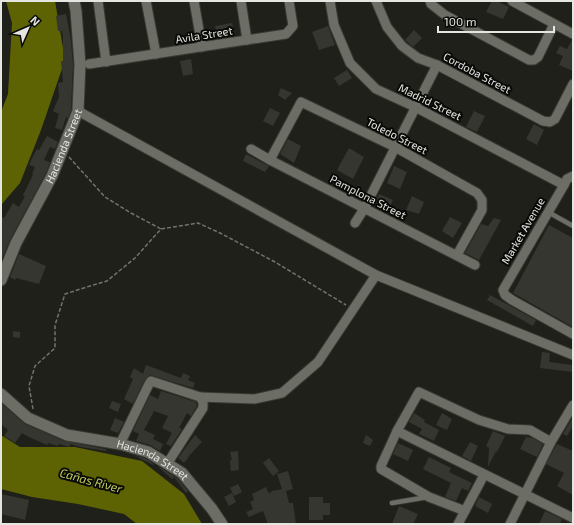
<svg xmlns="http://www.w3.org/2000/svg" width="574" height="525" font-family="'Exo 2',sans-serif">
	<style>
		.water { fill: #5d6302 }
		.building { fill: #35362f }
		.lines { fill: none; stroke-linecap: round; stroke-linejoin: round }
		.service-casing { stroke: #393a35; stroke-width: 6 }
		.minor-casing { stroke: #393a35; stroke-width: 11 }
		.tertiary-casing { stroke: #393a35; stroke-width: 13 }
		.path { stroke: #72736d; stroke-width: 1.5; stroke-dasharray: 4 2; stroke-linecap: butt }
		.service { stroke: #6c6d65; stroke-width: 4.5 }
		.minor { stroke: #6c6d65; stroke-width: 9 }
		.tertiary { stroke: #6c6d65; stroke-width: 11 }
		.labels { text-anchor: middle; stroke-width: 4; stroke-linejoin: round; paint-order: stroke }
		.street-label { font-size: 11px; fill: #e5e6e1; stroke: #090907 }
		.water-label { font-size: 12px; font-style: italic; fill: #c4cf5f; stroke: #090907 }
	</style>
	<rect width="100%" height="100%" fill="#1f2019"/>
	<g class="water">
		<polygon points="6,1 55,1 65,60 41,130 20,183 1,205 1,112 8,94 12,23"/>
		<polygon points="1,435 20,447 75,447 142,461 184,494 202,524 137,524 124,514 78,504 32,497 1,489"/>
	</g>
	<g class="building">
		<polygon points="492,1 497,1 509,7 503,19 486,12"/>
		<polygon points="66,14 71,41 73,64 71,110 68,118 66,117 62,130 55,128 59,114 53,111 59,97 58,83 63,82 61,61 63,61 63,38 62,31 58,31 56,16"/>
		<polygon points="232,23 235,35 218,38 215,26"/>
		<polygon points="328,26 335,45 319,50 312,32"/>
		<polygon points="414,30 422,38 413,47 405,40"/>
		<polygon points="572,40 573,40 573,71 559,65 563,56 556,53 560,46 567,49"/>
		<polygon points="191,59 193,74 183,76 180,61"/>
		<polygon points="347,70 352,78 339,86 334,78"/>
		<polygon points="281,88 292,93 285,100 278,95"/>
		<polygon points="270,108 280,113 273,126 263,121"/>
		<polygon points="474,111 485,116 477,132 466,127"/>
		<polygon points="534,124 544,130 537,145 526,139"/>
		<polygon points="47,136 58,142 55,149 50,147 44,160 50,162 46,173 10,240 1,261 1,216 4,218 13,203 19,207 25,196 23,195 33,175 32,174 35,167 29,165 33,156 37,149 39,150"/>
		<polygon points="288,139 301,146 294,163 280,154"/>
		<polygon points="349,148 364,157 353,179 337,170"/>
		<polygon points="246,154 269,166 265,172 243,161"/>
		<polygon points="394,166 407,172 400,189 387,183"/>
		<polygon points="379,194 393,200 387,213 374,206"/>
		<polygon points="412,196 424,202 419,214 406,210"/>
		<polygon points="450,217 462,223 453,238 442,231"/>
		<polygon points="494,218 501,220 479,260 465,253 481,224 488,226"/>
		<polygon points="549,225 573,238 573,327 513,293"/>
		<polygon points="19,254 46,266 39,284 16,278 15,280 10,277"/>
		<polygon points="490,295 536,320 533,326 487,300"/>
		<polygon points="13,331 20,332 20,338 13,337"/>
		<polygon points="542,352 550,353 549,362 573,365 573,372 540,368"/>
		<polygon points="146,365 181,378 183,373 190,376 188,380 195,383 193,388 150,375 144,381 133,404 124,399 133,379 130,377 134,368 143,374"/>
		<polygon points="161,391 196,402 197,406 191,416 187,413 179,428 182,429 171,446 166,444 172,433 162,428 168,416 154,411 144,430 155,435 153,439 163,444 160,451 150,445 136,441 139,434 133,431 150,395 158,399"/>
		<polygon points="112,401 121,404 118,412 109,408"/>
		<polygon points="1,403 25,424 64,441 106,449 106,451 81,447 70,444 70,447 59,444 58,446 48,443 47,445 29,437 22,433 15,443 4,436 8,430 1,424"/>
		<polygon points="414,413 425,420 424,422 439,430 434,441 419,434 422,429 409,422"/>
		<polygon points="442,413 452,419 447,430 436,425"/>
		<polygon points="573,417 573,426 567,436 563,434"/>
		<polygon points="115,418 124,422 118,433 110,430"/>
		<polygon points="493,431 505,436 497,452 496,451 488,467 489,448 486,446"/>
		<polygon points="195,435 202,442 188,457 189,457 184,463 178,458"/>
		<polygon points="366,435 373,440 370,446 363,443"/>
		<polygon points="526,437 533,438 543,444 537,457 520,449"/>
		<polygon points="470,442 478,446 471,461 462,456"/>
		<polygon points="398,443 413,450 408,461 393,454"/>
		<polygon points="557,444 573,451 573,495 557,486 564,473 546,464"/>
		<polygon points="238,451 239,470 231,471 230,460 232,460 230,452"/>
		<polygon points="135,456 145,458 154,464 153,465"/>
		<polygon points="429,457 451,468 449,472 472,483 468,491 462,488 456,501 445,497 451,483 423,469"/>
		<polygon points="269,458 279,471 273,476 263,463"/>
		<polygon points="156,465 177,478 188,491 186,493 174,477 172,479"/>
		<polygon points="288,471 293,489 286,491 289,503 293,503 296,524 268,524 263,511 249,517 246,512 253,509 250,502 254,500 252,494 266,487 269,494 272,491 282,489 277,474"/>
		<polygon points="238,484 242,492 234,496 230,488"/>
		<polygon points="232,493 236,502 229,506 224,497"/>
		<polygon points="1,494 29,500 25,520 1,514"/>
		<polygon points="309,497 323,497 323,503 330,503 330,515 323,515 323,520 309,520"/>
		<polygon points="479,497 492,504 488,513 475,506"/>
		<polygon points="399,506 418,514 413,524 392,524"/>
		<polygon points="545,511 562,519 560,524 539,524"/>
	</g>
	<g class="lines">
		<g class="service-casing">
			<g id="service">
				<polyline points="548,212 573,226"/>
				<polyline points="392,503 428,497"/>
			</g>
		</g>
		<g class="minor-casing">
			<g id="minor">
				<polyline points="98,1 106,62"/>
				<polyline points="146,1 156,54"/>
				<polyline points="194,1 202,47"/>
				<polyline points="241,1 247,40"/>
				<polyline points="330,1 334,25 350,63 376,89 415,107 564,185"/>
				<polyline points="376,1 387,27 402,46 418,58 437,65 543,121 550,122 555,119 573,84"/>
				<polyline points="430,1 431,4 445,15 529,60 534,60 538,57 554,24"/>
				<polyline points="512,1 573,34"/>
				<polyline points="89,64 286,34 293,26 289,1"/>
				<polyline points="78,111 376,275 573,355"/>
				<polyline points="251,149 270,160 475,265"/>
				<polyline points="270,160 301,102 395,147 477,193 482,200 482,210 457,255"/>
				<polyline points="573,176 567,179 564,185 503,290 505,295 512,300 573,334"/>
				<polyline points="355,223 364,209 437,65"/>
				<polyline points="200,397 254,399 282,393 318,362 376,275"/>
				<polyline points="397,431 573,518"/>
				<polyline points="120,444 149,384 151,381 200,397 203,402 203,408 167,464"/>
				<polyline points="465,511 429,497 381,469 381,466 397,431 419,392 479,420 508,429 530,430 551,442"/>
				<polyline points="458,524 484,475"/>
				<polyline points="510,524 551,442 573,405"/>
			</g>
		</g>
		<g class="tertiary-casing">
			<g id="tertiary">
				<path id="s1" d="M1 280 16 243 52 176 78 111 80 64 76 11 74 1"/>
				<path id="s2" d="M1 394 28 418 67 435 120 444 148 452 182 473 212 509 222 524"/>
			</g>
		</g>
		<g class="path">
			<polyline points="69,157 105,197 131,213 161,229"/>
			<polyline points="33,409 29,386 35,366 55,348 55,325 65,294 90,286 107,281 135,258 161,229 198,223 220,233 275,262 346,305"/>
		</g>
		<use href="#service" class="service"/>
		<use href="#minor" class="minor"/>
		<use href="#tertiary" class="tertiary"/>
	</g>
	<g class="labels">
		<g class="street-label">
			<text transform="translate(204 35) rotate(-9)" y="4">Avila Street</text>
			<text transform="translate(477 73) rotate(28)" y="4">Cordoba Street</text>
			<text transform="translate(430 102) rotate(26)" y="4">Madrid Street</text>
			<text transform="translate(397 136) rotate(27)" y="4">Toledo Street</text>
			<text dy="4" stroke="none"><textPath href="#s1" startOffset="148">Hacienda Street</textPath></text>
			<text transform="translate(368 197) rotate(27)" y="4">Pamplona Street</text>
			<text transform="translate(523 231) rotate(-60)" y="4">Market Avenue</text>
			<text dy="4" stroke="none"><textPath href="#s2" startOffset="169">Hacienda Street</textPath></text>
		</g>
		<g class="water-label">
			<text transform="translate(91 481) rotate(15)" y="4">Cañas River</text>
		</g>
	</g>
	<rect width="574" height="525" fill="none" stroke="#e5e6e1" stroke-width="4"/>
	<g transform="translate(28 28) rotate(45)" stroke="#090907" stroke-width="3" paint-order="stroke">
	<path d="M0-3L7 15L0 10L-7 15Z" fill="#e5e6e1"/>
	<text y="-6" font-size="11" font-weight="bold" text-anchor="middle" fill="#e5e6e1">N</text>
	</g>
	<path d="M438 26v6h116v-6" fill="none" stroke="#e5e6e1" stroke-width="2"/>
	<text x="444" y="26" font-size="12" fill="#e5e6e1" stroke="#090907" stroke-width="3" paint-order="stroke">100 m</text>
</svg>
